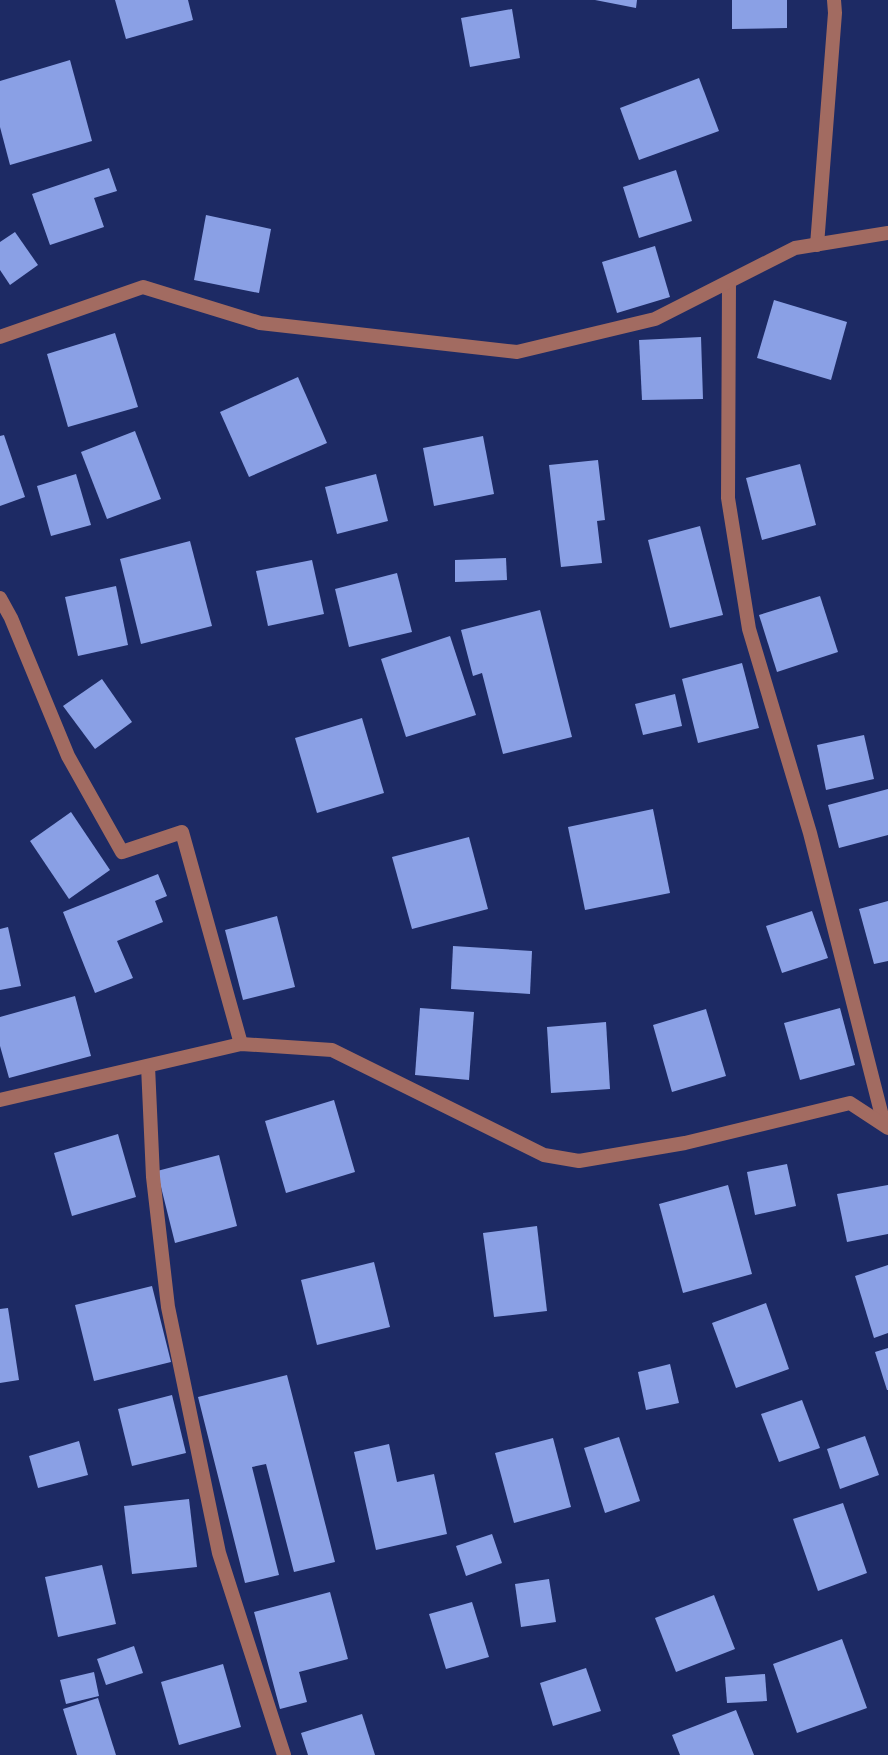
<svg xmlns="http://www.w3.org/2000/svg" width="888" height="1755" font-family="'Playfair Display',serif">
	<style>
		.building { fill: #8aa0e5 }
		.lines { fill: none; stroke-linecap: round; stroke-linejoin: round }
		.minor { stroke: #a26b61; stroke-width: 14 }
	</style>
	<rect width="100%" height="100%" fill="#1d2a64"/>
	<g class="building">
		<polygon points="115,0 188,0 193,20 126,39"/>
		<polygon points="595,0 637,0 636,8"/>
		<polygon points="732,0 787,0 787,28 732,29"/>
		<polygon points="512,9 520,58 470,67 461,18"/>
		<polygon points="70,60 92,141 10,165 0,127 0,81"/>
		<polygon points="699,78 719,131 639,160 620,108"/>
		<polygon points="109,168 117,191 94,198 104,227 50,245 32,194"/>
		<polygon points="676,170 692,221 639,238 623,187"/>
		<polygon points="206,215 271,229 259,293 194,280"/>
		<polygon points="15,232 38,265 10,285 0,270 0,242"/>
		<polygon points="655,246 670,297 617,313 602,262"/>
		<polygon points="774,300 847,322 831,380 757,358"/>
		<polygon points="115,333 138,407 68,427 47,354"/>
		<polygon points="701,337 703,399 642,400 639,340"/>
		<polygon points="298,377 327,443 249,477 220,412"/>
		<polygon points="135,431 161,499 107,519 81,452"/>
		<polygon points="4,435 25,497 0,506 0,436"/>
		<polygon points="483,436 494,494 434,506 423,448"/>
		<polygon points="598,460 605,520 597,521 602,563 561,567 549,465"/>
		<polygon points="800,464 816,525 762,540 746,478"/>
		<polygon points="76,474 91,525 51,536 37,486"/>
		<polygon points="376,474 388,521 337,534 325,487"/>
		<polygon points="700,526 723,615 670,628 648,540"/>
		<polygon points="190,541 212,626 141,644 120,559"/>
		<polygon points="506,558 507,580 455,582 455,560"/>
		<polygon points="312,560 324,614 268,626 256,571"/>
		<polygon points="397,573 412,632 349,647 335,589"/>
		<polygon points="116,586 128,645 78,656 65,597"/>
		<polygon points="820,596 838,652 777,672 759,615"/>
		<polygon points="540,610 572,737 503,754 482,673 473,676 461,630"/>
		<polygon points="450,636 476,715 406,737 381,659"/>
		<polygon points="742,663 759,728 698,743 682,679"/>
		<polygon points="102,679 132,722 95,749 63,706"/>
		<polygon points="675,694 682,726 643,735 635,704"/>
		<polygon points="362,718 384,793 317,813 295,738"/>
		<polygon points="864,735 874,779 826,790 817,745"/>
		<polygon points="888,789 888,835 839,848 828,805"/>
		<polygon points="653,809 670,893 585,910 568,827"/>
		<polygon points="71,812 110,870 69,899 30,841"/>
		<polygon points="469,837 488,909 412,929 392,857"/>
		<polygon points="158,874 167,896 155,901 163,922 117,941 133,978 95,993 63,912"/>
		<polygon points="888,901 888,961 874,964 859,909"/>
		<polygon points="812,911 828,958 782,973 766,926"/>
		<polygon points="277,916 295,987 243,1000 225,930"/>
		<polygon points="8,927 21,986 0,990 0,929"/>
		<polygon points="453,946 532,951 530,994 451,989"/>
		<polygon points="75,996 91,1056 9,1078 0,1046 0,1017"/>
		<polygon points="420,1008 474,1012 469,1080 415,1075"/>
		<polygon points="840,1008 855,1065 800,1080 784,1023"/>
		<polygon points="706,1009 726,1076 672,1092 653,1025"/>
		<polygon points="606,1022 610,1089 551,1093 547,1027"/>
		<polygon points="334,1100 355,1172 286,1193 265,1121"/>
		<polygon points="118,1134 136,1197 72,1216 54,1153"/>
		<polygon points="219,1155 237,1226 175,1243 157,1171"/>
		<polygon points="787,1164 796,1206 755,1215 747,1172"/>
		<polygon points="728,1185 752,1274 683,1293 659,1204"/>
		<polygon points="888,1185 888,1234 847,1242 837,1194"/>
		<polygon points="537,1226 547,1311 494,1317 483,1233"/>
		<polygon points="374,1262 390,1327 317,1345 301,1280"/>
		<polygon points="888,1265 888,1333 874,1338 855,1276"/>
		<polygon points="152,1286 171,1362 94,1381 75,1305"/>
		<polygon points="766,1303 789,1369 736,1388 712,1323"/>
		<polygon points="8,1308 19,1380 0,1383 0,1309"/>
		<polygon points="888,1348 888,1390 887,1390 875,1352"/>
		<polygon points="670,1364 679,1403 646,1410 638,1372"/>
		<polygon points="287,1375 335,1562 294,1572 266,1464 252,1467 279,1575 245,1583 198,1397"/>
		<polygon points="172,1395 186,1453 132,1466 118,1409"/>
		<polygon points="802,1400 820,1448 779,1462 761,1414"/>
		<polygon points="865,1436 879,1475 840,1489 827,1449"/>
		<polygon points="619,1437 640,1501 605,1513 584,1448"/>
		<polygon points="553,1438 571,1507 514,1523 495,1453"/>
		<polygon points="79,1441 88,1475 38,1488 29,1456"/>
		<polygon points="389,1444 397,1482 434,1474 447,1534 376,1550 354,1452"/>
		<polygon points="189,1499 197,1567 132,1574 124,1506"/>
		<polygon points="843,1503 867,1573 818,1591 793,1519"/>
		<polygon points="492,1534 502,1563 466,1576 456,1546"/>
		<polygon points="102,1565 116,1624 58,1637 45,1577"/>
		<polygon points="549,1579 556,1622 521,1627 515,1584"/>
		<polygon points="330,1592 348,1659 299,1672 307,1702 280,1709 254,1612"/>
		<polygon points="714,1595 735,1649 676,1672 655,1618"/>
		<polygon points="472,1602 489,1657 446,1669 429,1614"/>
		<polygon points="842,1639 867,1708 797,1733 773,1664"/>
		<polygon points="134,1646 143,1673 106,1685 97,1659"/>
		<polygon points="223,1664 241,1727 179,1745 161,1682"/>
		<polygon points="586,1668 601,1711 553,1726 540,1683"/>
		<polygon points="94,1672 99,1696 66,1704 60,1680"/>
		<polygon points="765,1674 767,1701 727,1703 725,1677"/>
		<polygon points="98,1698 116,1755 77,1755 63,1709"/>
		<polygon points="736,1710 754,1755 680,1755 672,1735"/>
		<polygon points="362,1714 375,1755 308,1755 301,1733"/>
	</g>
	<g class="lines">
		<g class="minor">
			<polyline points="817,245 835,13 834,0"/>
			<polyline points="729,282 728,498 749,629 810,833 884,1124"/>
			<polyline points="0,337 143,287 260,323 517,352 655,319 795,248 888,233"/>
			<polyline points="0,598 11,618 68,756 122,852 182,832 241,1044"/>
			<polyline points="148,1066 153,1177 168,1307 219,1553 284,1755"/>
			<polyline points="0,1100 241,1044 332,1050 544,1155 579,1161 685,1143 850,1103 888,1128"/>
		</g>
	</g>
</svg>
